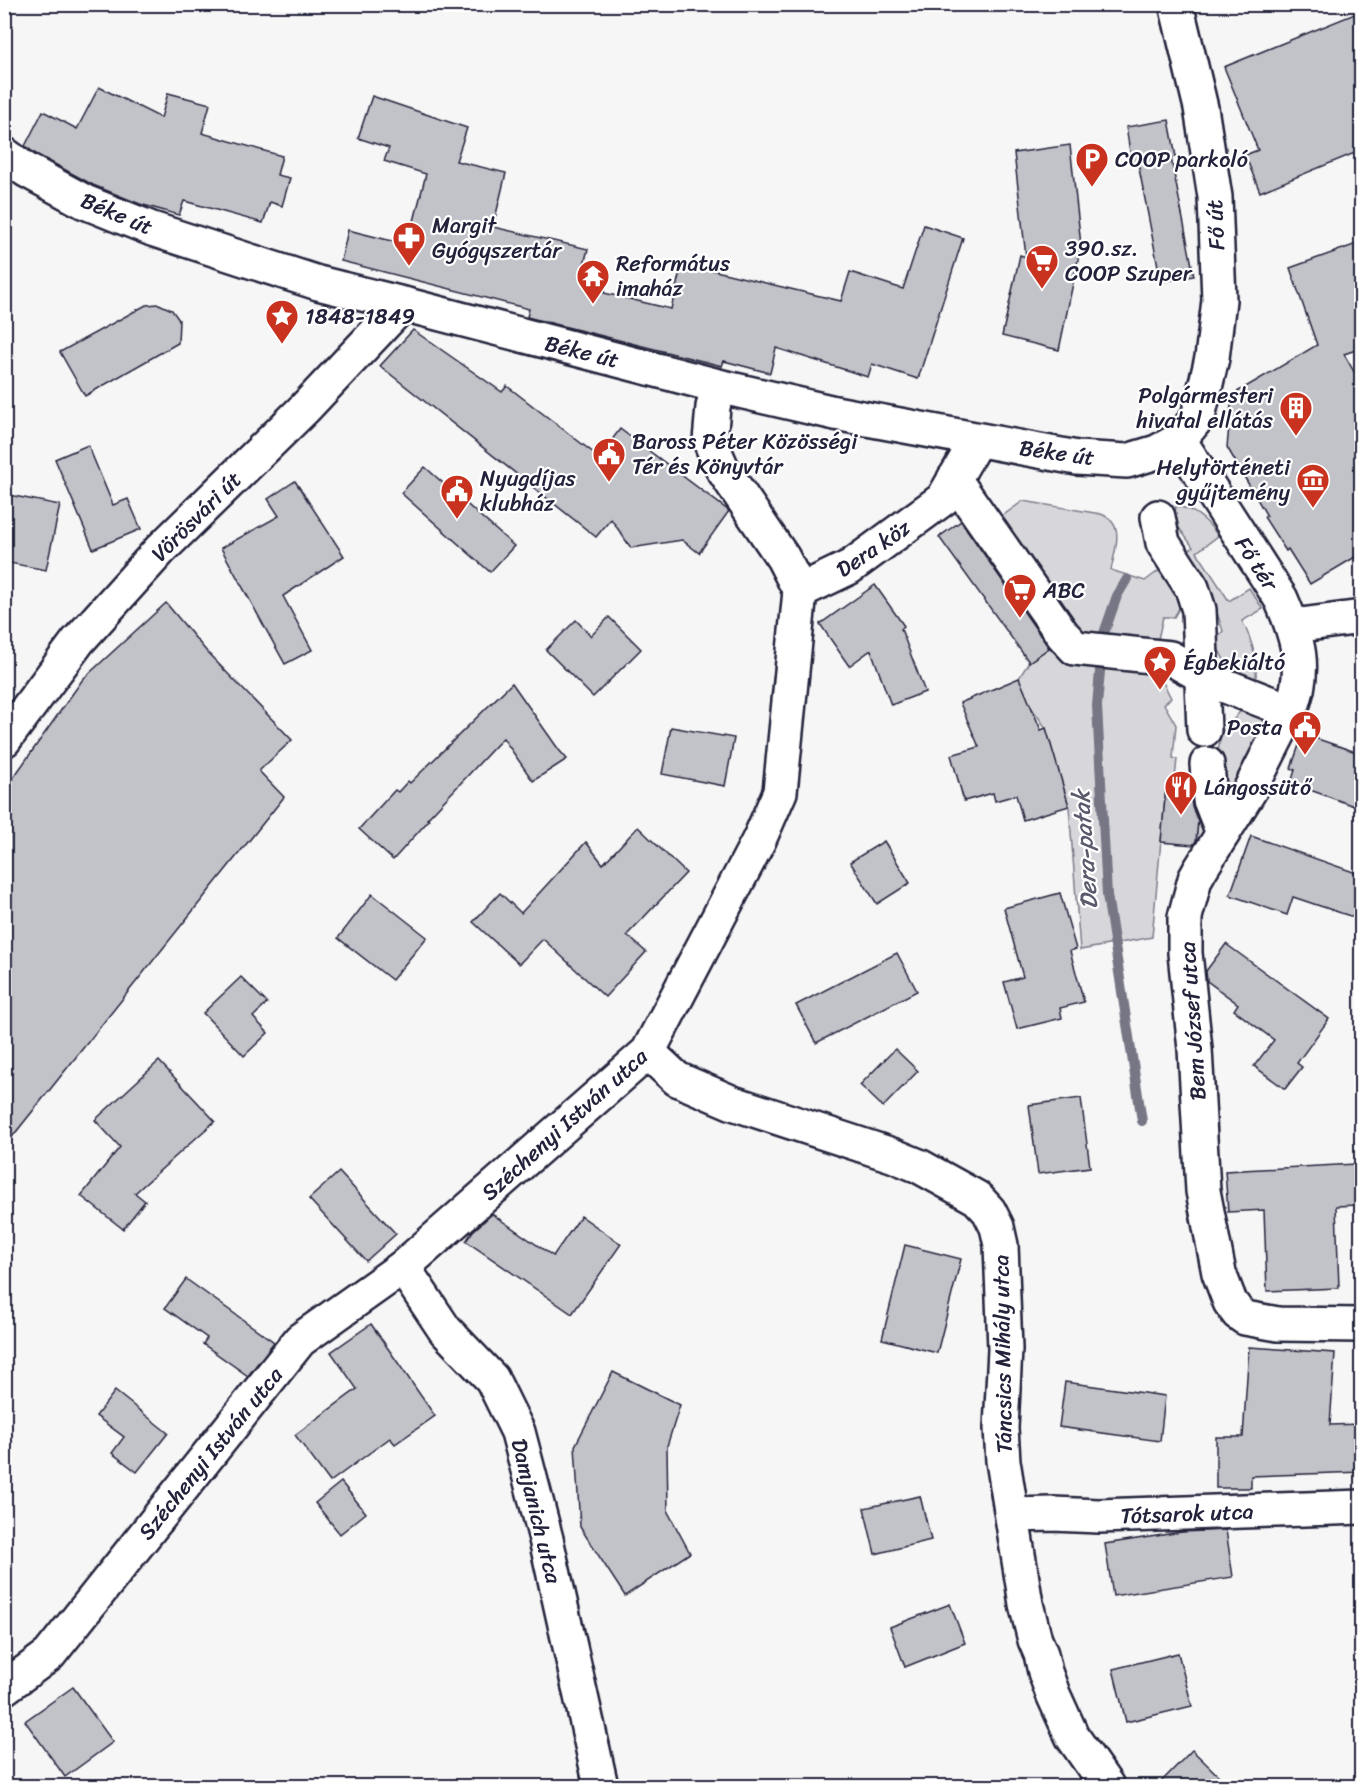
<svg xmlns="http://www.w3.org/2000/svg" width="1366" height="1791" font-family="Sriracha,sans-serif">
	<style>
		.green { fill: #d7d7db; stroke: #7c7c8b; stroke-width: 1.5 }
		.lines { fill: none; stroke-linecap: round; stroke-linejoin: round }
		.stream { stroke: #767685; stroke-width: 10 }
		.building { fill: #c2c2c9; stroke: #22223b; stroke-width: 1.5 }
		.minor-casing { stroke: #22223b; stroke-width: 38 }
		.major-casing { stroke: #22223b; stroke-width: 38 }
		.minor { stroke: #fff; stroke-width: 33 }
		.major { stroke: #fff; stroke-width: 33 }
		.labels { text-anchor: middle; stroke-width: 4.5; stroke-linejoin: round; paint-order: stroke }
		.poi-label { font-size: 22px; fill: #22223b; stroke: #fff; text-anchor: start }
		.street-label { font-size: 22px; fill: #22223b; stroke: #fff }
		.water-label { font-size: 24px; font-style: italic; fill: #5a5a6d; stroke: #fff }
	</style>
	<rect width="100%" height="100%" fill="#f6f6f7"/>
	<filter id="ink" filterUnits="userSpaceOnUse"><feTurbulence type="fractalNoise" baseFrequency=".0167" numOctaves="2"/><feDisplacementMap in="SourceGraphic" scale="12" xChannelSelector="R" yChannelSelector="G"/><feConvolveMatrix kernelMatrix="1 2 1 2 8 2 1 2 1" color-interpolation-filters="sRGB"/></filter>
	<g filter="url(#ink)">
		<g class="green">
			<path d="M1023 501 1101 514C1126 524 1115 549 1111 570L1145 581 1165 566 1186 596 1174 617H1163L1156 648 1087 645 994 522Z"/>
			<path d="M1176 506C1195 509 1208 521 1218 536L1197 552 1229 601 1249 588 1263 609 1242 621C1255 646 1257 661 1256 688L1236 682 1214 641 1223 631 1211 595 1183 554 1193 547 1174 521Z"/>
			<polygon points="1059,641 1153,663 1171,698 1164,704 1176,725 1173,758 1177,759 1174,788 1166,787 1152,937 1080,950 1069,806 1046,728 1031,707 1019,678 1029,662"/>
			<polygon points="1244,707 1275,716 1201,846 1196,845 1201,790 1216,764 1221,734"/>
		</g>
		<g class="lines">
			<polyline class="stream" points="1127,579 1117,596 1103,636 1097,706 1107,895 1142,1121"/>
		</g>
		<g class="building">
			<polygon points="1362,11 1362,150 1260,192 1245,155 1258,150 1224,67"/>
			<polygon points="99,87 161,118 168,93 210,104 202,133 282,156 277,175 290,178 282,206 270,202 263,223 184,201 179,215 140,204 93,185 36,154 25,146 43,111 77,129"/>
			<polygon points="372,96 467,128 456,161 506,173 493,227 588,249 581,276 606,282 604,293 671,309 682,263 841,301 850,272 903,289 924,225 963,238 918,379 872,364 868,377 776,348 770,373 724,361 722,366 527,317 529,309 341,261 348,230 408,245 426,174 384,161 389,148 358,138"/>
			<polygon points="1169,120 1176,157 1171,158 1194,276 1161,282 1138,163 1132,164 1126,127"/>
			<polygon points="1070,145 1081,245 1059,350 1002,336 1020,255 1026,257 1014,153"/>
			<polygon points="1362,242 1362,348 1344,354 1362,386 1362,553 1310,584 1288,549 1286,551 1264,517 1267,516 1227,447 1232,395 1317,345 1290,268"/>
			<polygon points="159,304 172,310 179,320 178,343 85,396 60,352 146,305"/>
			<polygon points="413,330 502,392 507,386 599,457 620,429 729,511 699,553 682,540 631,548 611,519 596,537 380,366"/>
			<polygon points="88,445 113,505 128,499 141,529 93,549 55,459"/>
			<polygon points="425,467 514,546 490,572 401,493"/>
			<polygon points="295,481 344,556 283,596 312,650 285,664 221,548 279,516 268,499"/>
			<polygon points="4,494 60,505 46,570 4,562"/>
			<polygon points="961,521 1049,648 1029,662 939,537"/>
			<polygon points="875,585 904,626 901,629 925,692 891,705 871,650 849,666 820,624"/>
			<polygon points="166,603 207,652 292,740 259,771 284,797 4,1147 4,791 83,679"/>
			<polygon points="609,617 641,649 593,697 546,650 576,620 591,636"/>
			<polygon points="1019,678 1041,730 1046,728 1069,806 1023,820 1016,795 995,801 993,793 964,801 951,755 979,747 960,703"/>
			<polygon points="512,683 559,750 567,759 533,781 503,738 427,819 429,820 393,860 359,829 395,790 398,792 408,781 410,783"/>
			<polygon points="671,727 734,738 725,786 662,774"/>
			<polygon points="1303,734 1362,754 1362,809 1291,783 1295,770 1291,768"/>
			<polygon points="1166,787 1190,789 1192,807 1198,821 1196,841 1193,845 1161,842"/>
			<polygon points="638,827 686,873 627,935 646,952 605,997 543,939 519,964 473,922 500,893 521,913 586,842 603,864"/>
			<polygon points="1251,836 1362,875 1362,920 1293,897 1287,915 1230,895"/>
			<polygon points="884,841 910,883 877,904 850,862"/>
			<polygon points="1060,893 1076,949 1070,951 1084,1002 1060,1008 1062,1018 1017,1029 1004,982 1023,977 1004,908"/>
			<polygon points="372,894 427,937 392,980 338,938"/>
			<polygon points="1226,944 1329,1019 1297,1063 1302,1067 1285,1089 1254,1066 1274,1040 1234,1010 1238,1004 1207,981 1206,971"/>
			<polygon points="897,953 917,991 816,1043 796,1005"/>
			<polygon points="241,977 267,1003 253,1017 268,1033 244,1056 203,1013"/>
			<polygon points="895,1049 918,1071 883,1107 860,1085"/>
			<polygon points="159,1061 215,1121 135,1193 145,1201 123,1229 81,1196 120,1147 95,1120"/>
			<polygon points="1081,1098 1090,1167 1038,1174 1029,1105"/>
			<polygon points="1356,1164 1358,1205 1336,1206 1339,1288 1267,1291 1264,1210 1228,1212 1225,1171"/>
			<polygon points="339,1172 396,1234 366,1261 309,1199"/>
			<polygon points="492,1214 553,1256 581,1216 621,1244 572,1314 466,1241 473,1231"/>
			<polygon points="905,1245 961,1259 937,1353 882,1339"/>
			<polygon points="186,1279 274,1342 248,1376 203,1344 207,1338 165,1308"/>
			<polygon points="371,1324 435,1416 395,1444 390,1438 330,1482 295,1435 357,1389 331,1352"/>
			<polygon points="1249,1347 1335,1353 1330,1425 1362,1424 1362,1472 1251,1476 1251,1488 1216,1488 1216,1437 1243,1437"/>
			<polygon points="613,1372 680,1405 667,1446 668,1512 690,1553 625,1596 580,1527 575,1446"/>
			<polygon points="1065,1382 1165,1396 1160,1441 1059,1427"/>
			<polygon points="115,1391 168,1433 137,1472 112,1453 124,1437 96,1416"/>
			<polygon points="341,1482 366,1513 340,1534 315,1503"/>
			<polygon points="920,1496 931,1540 875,1554 864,1508"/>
			<polygon points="1226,1530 1233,1577 1113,1596 1105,1544 1182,1532"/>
			<polygon points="950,1604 965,1643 905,1667 890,1627"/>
			<polygon points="1178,1653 1192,1706 1126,1722 1113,1669"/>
			<polygon points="73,1687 113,1742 65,1777 25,1721"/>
			<polygon points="1192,1750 1229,1786 1157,1786"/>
		</g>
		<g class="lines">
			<g class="minor-casing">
				<g id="minor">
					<polyline points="4,154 26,170 85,202 152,229 318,283 403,304"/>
					<path d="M1179 440 1281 599C1298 638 1308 670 1290 711L1250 790 1200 870 1195 879 1185 917V953L1195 1049 1203 1191 1219 1273 1230 1302 1238 1313 1245 1318 1278 1324 1362 1325"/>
					<polyline points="954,479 1063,635 1075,648 1170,658 1201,675 1223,685 1290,711"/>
					<polyline points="1158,517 1163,543 1192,588 1199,610 1204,730"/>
					<polyline points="800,591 850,567 943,499 977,440"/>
					<polyline points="1293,626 1362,617"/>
					<polyline points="1207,764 1210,800 1223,833"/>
					<polyline points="648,1052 677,1079 733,1103 892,1155 919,1166 977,1198 989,1211 997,1227 1001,1245 1005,1349 1001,1428 1003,1461 1026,1604 1035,1640 1041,1654 1045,1672 1053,1694 1072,1736 1107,1786"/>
					<polyline points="403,1267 445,1330 492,1379 518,1432 546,1539 601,1786"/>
					<polyline points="1012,1515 1053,1514 1099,1516 1362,1507"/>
					<polyline points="4,1688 49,1655 300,1340 403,1267 648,1052 759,840 780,792 800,591 783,558 722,468 710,441 713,407 718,386"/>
				</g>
			</g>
			<g class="major-casing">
				<polyline id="major" points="4,740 78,641 160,550 305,408 403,304 718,386 835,413 1077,458 1127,461 1157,452 1179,440 1198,417 1212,358 1219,300 1215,197 1201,108 1176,4"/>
			</g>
			<use href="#minor" class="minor"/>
			<use href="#major" class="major"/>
		</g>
	</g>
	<defs>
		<g id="parking-pin" transform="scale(1.725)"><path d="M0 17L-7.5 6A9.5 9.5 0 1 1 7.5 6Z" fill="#c8321e" stroke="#fff"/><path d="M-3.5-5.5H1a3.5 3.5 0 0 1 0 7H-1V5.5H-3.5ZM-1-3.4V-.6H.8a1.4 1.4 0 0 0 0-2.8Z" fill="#fff"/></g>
		<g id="pharmacy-pin" transform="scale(1.725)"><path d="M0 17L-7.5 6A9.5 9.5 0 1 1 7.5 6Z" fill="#c8321e" stroke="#fff"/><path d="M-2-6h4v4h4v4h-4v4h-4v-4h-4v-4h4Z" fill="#fff"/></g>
		<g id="supermarket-pin" transform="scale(1.725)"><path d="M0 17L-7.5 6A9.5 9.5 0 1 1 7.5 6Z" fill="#c8321e" stroke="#fff"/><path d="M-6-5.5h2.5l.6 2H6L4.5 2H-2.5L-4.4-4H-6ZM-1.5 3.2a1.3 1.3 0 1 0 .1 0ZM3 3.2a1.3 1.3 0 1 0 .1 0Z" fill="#fff"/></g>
		<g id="temple-pin" transform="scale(1.725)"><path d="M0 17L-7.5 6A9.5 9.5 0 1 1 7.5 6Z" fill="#c8321e" stroke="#fff"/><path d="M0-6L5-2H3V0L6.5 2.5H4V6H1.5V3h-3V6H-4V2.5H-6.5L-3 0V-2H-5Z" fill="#fff"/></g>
		<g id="sight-pin" transform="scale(1.725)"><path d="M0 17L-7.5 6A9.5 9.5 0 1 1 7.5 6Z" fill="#c8321e" stroke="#fff"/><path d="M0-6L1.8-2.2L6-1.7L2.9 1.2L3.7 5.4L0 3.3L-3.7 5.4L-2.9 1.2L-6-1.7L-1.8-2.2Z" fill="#fff"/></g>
		<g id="building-pin" transform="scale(1.725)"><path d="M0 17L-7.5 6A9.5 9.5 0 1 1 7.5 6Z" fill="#c8321e" stroke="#fff"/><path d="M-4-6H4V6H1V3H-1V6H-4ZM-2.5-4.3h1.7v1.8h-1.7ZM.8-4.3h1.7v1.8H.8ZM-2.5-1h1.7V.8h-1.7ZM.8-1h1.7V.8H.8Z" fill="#fff"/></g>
		<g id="civic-pin" transform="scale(1.725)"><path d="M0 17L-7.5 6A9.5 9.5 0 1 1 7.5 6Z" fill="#c8321e" stroke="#fff"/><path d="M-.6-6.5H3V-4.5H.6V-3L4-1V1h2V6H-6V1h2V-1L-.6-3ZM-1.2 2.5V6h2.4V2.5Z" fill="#fff"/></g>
		<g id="museum-pin" transform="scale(1.725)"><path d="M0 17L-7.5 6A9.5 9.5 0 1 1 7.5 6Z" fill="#c8321e" stroke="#fff"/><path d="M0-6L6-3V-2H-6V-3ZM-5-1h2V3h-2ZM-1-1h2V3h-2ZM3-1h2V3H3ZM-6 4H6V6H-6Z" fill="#fff"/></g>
		<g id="restaurant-pin" transform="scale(1.725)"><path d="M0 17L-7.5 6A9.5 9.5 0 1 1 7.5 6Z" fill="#c8321e" stroke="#fff"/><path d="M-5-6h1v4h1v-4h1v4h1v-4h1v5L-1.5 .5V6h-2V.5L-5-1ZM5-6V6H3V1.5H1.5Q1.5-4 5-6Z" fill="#fff"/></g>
	</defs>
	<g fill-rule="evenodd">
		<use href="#parking-pin" x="1092" y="159"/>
		<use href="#pharmacy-pin" x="409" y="238"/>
		<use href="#supermarket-pin" x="1042" y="261"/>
		<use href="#temple-pin" x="593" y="276"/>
		<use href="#sight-pin" x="282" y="316"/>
		<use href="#building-pin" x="1296" y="408"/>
		<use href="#civic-pin" x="609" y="454"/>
		<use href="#museum-pin" x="1313" y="480"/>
		<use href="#civic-pin" x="457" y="491"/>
		<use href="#supermarket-pin" x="1020" y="590"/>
		<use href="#sight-pin" x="1160" y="662"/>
		<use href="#civic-pin" x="1305" y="727"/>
		<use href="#restaurant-pin" x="1181" y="787"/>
	</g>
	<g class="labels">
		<g class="poi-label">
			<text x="1115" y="167">COOP parkoló</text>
			<text x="432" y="233">Margit<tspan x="432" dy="25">Gyógyszertár</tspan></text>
			<text x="1065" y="256">390.sz.<tspan x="1065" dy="25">COOP Szuper</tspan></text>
			<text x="616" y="271">Református<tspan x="616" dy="25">imaház</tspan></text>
			<text x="305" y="324">1848-1849</text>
			<text x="1273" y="403" text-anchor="end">Polgármesteri<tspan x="1273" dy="25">hivatal ellátás</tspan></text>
			<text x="632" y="449">Baross Péter Közösségi<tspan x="632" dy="25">Tér és Könyvtár</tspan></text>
			<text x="1290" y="475" text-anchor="end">Helytörténeti<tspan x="1290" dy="25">gyűjtemény</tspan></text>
			<text x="480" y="486">Nyugdíjas<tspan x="480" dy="25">klubház</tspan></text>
			<text x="1043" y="598">ABC</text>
			<text x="1183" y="670">Égbekiáltó</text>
			<text x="1282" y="735" text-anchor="end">Posta</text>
			<text x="1204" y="795">Lángossütő</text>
		</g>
		<g class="street-label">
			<text transform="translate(117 213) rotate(23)" y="8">Béke út</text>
			<text transform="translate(1215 225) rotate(-93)" y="8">Fő út</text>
			<text transform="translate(582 351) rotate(14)" y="8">Béke út</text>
			<text transform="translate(1057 452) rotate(8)" y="8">Béke út</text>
			<text transform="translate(196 516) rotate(-45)" y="8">Vörösvári út</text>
			<text transform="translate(873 548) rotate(-34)" y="8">Dera köz</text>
			<text transform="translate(1257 563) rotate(57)" y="8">Fő tér</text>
			<text transform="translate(1192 1021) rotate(-94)" y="8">Bem József utca</text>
			<text transform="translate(564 1124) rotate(-42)" y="8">Széchenyi István utca</text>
			<text transform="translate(1002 1354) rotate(-91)" y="8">Táncsics Mihály utca</text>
			<text transform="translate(210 1453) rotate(-51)" y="8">Széchenyi István utca</text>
			<text transform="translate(537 1511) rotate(76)" y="8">Damjanich utca</text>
			<text transform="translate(1187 1513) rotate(-2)" y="8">Tótsarok utca</text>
		</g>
		<g class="water-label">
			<text transform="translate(1085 850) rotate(-94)" y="8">Dera-patak</text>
		</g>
	</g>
	<rect width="1366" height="1791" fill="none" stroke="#fff" stroke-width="24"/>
	<rect x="12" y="12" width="1342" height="1767" fill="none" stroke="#22223b" stroke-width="2" filter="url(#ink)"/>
</svg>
